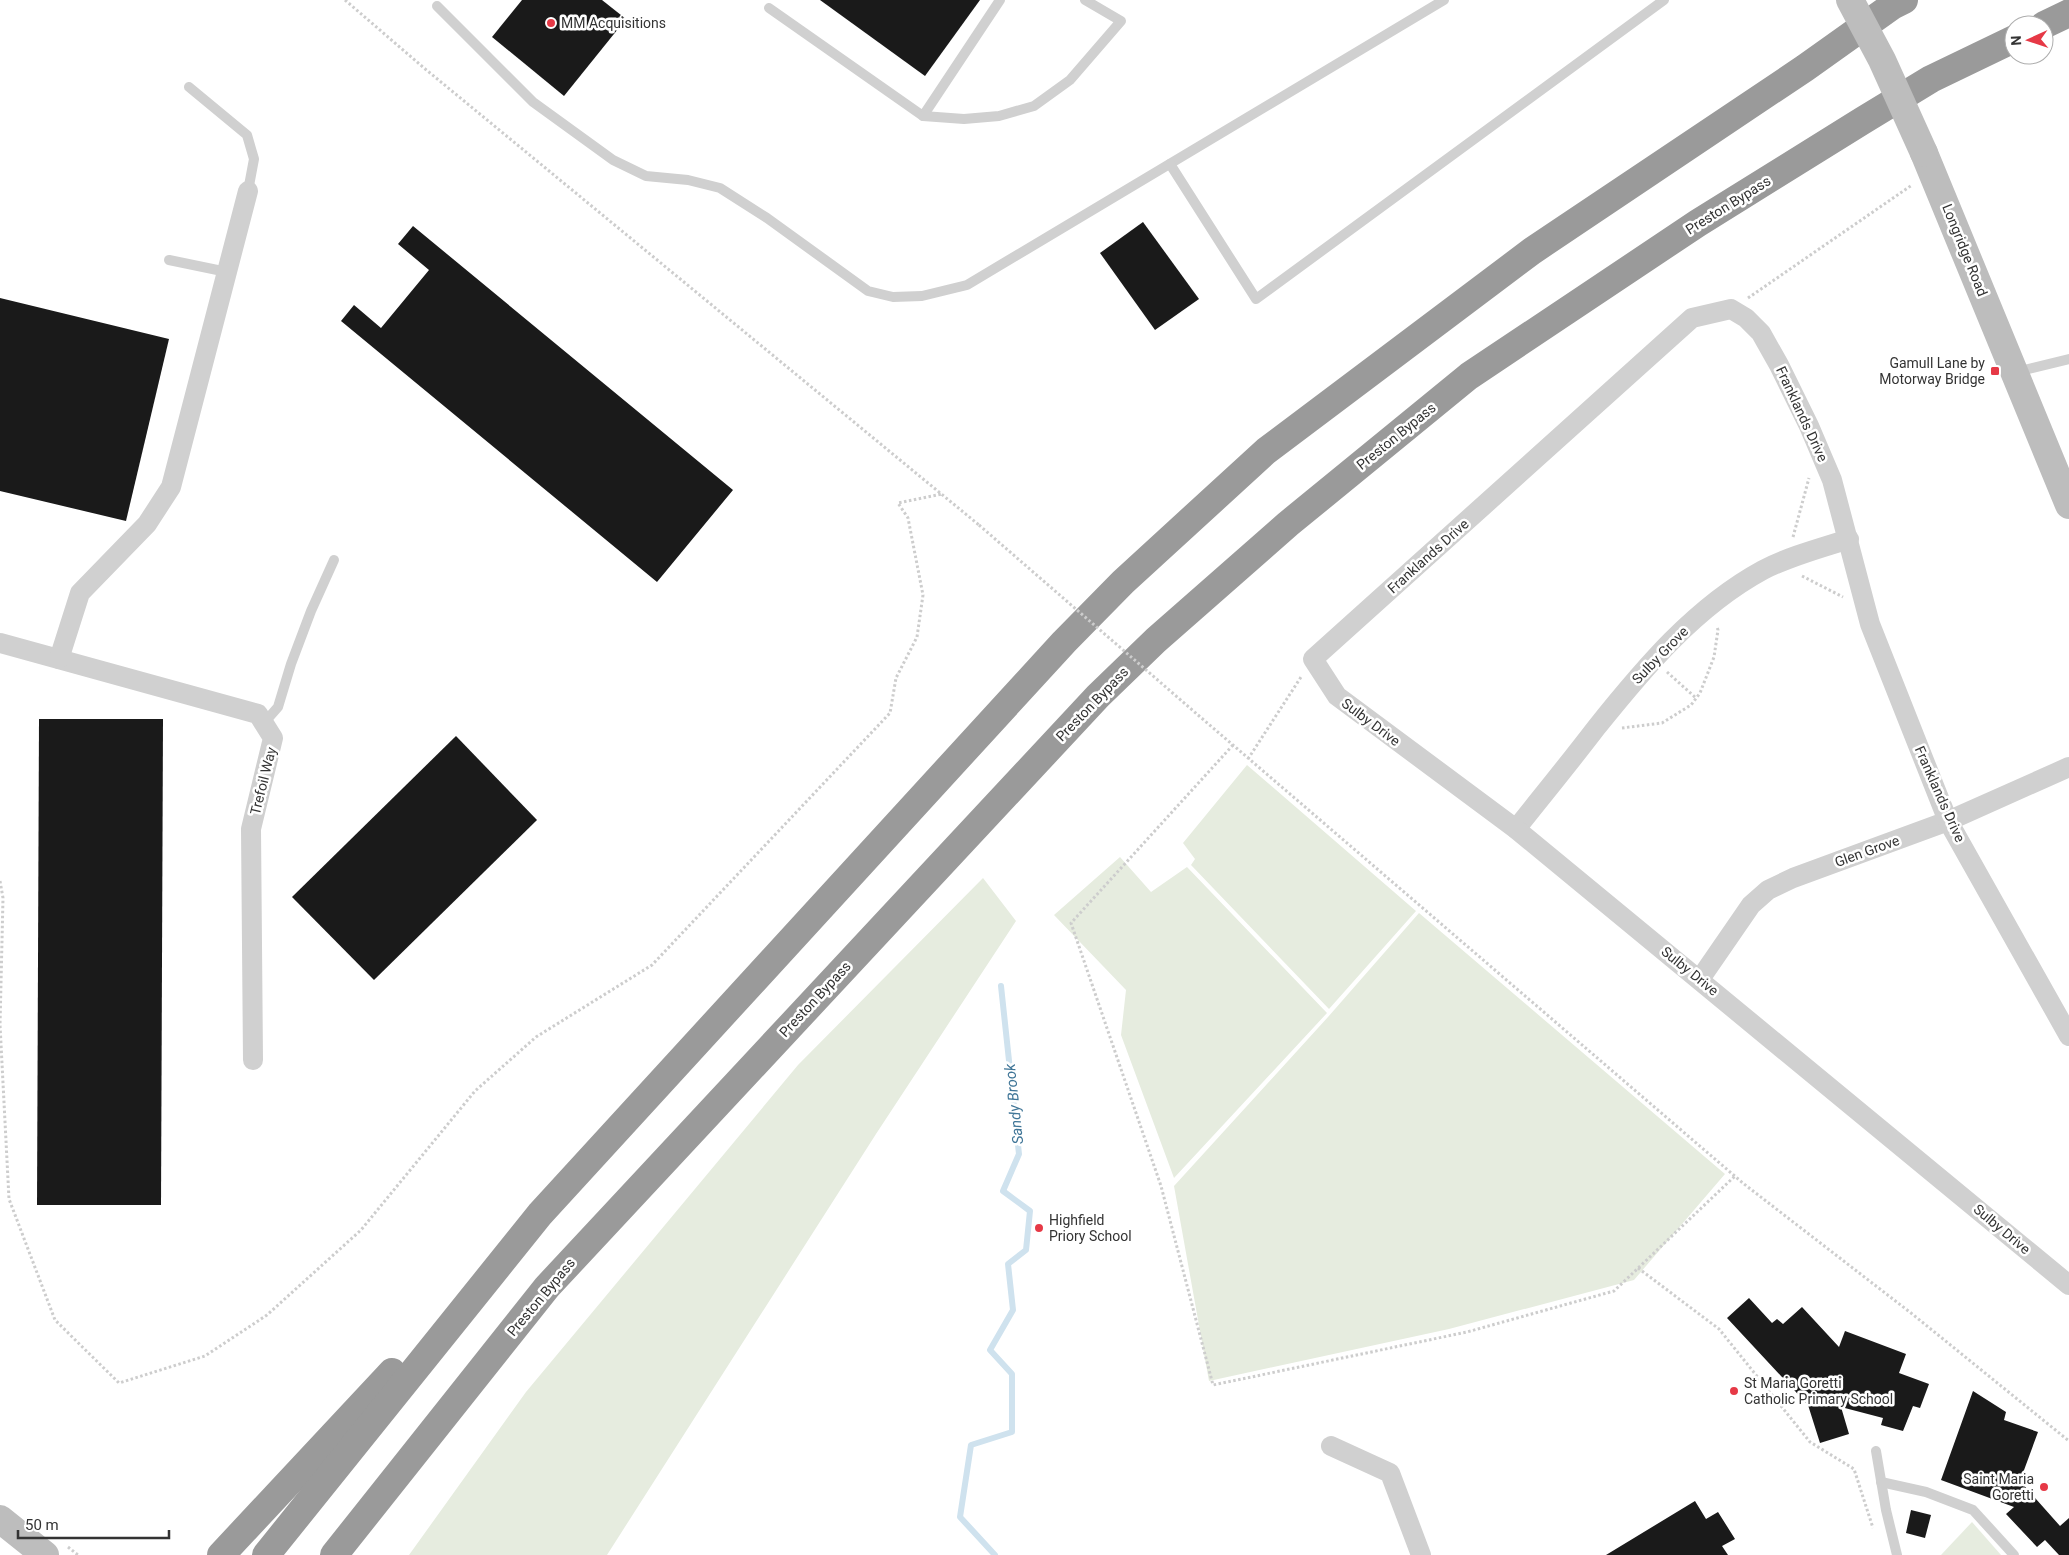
<svg xmlns="http://www.w3.org/2000/svg" width="2069" height="1555" font-family="Roboto,sans-serif">
	<style>
		.green { fill: #e6ecdf }
		.lines { fill: none; stroke-linecap: round; stroke-linejoin: round }
		.stream { stroke: #cfe2ee; stroke-width: 6 }
		.building { fill: #1a1a1a }
		.path { stroke: #cdcdcd; stroke-width: 3; stroke-dasharray: 2.5 2.5; stroke-linecap: butt }
		.service { stroke: #d0d0d0; stroke-width: 10 }
		.minor { stroke: #d0d0d0; stroke-width: 20 }
		.secondary { stroke: #bdbdbd; stroke-width: 28 }
		.motorway { stroke: #9a9a9a; stroke-width: 28 }
		.path-bridge { stroke: #cdcdcd; stroke-width: 3; stroke-dasharray: 2.5 2.5; stroke-linecap: butt }
		.secondary-bridge { stroke: #bdbdbd; stroke-width: 28 }
		.poi-dot { fill: #e63946; stroke: #fff; stroke-width: 2 }
		.labels { text-anchor: middle; stroke-width: 5; stroke-linejoin: round; paint-order: stroke }
		.poi-label { font-size: 14px; fill: #333; stroke: #fff; text-anchor: start }
		.street-label { font-size: 14px; fill: #333; stroke: #fff }
		.water-label { font-size: 15px; font-style: italic; fill: #3f7597; stroke: #fff }
	</style>
	<rect width="100%" height="100%" fill="#fff"/>
	<g class="green">
		<polygon points="1247,765 1416,911 1329,1009 1191,865 1195,859 1183,843"/>
		<polygon points="1120,857 1151,892 1187,867 1327,1013 1174,1178 1121,1035 1126,990 1054,915"/>
		<polygon points="983,878 1016,921 876,1134 607,1555 409,1555 526,1392 798,1065"/>
		<polygon points="1419,913 1725,1174 1634,1280 1449,1329 1209,1381 1174,1186 1328,1017"/>
		<polygon points="1972,1522 2001,1555 1941,1555"/>
	</g>
	<g class="lines">
		<polyline class="stream" points="995,1555 960,1517 971,1445 1012,1432 1012,1374 990,1350 1013,1310 1008,1264 1026,1250 1030,1211 1003,1191 1019,1154 1001,986"/>
	</g>
	<g class="building">
		<polygon points="522,0 602,0 626,19 564,96 492,37"/>
		<polygon points="820,0 980,0 925,76"/>
		<polygon points="1143,222 1199,299 1155,330 1100,253"/>
		<polygon points="413,226 733,490 657,582 341,321 354,305 381,328 429,270 398,244"/>
		<polygon points="0,298 169,339 126,521 0,491"/>
		<polygon points="39,719 163,719 161,1205 37,1205"/>
		<polygon points="456,736 537,820 374,980 292,897"/>
		<polygon points="1749,1298 1772,1323 1777,1319 1783,1324 1802,1307 1839,1347 1845,1331 1906,1354 1899,1373 1929,1384 1920,1408 1913,1406 1903,1431 1881,1425 1883,1418 1841,1407 1849,1434 1820,1443 1808,1405 1727,1318"/>
		<polygon points="1973,1391 2006,1412 2004,1420 2038,1432 2020,1481 2060,1526 2069,1518 2069,1555 2059,1555 2045,1540 2037,1547 2006,1514 2014,1507 1941,1480"/>
		<polygon points="1695,1501 1706,1519 1718,1512 1735,1539 1722,1546 1728,1555 1606,1555"/>
		<polygon points="1911,1510 1931,1515 1925,1538 1906,1533"/>
	</g>
	<g class="lines">
		<g class="path">
			<polyline points="345,0 424,68 979,525"/>
			<polyline points="1748,298 1912,185"/>
			<polyline points="1793,537 1809,478"/>
			<polyline points="1802,576 1843,597"/>
			<polyline points="1667,672 1696,698"/>
			<polyline points="1198,715 1744,1184 1911,1313 2069,1441"/>
			<polyline points="1622,728 1662,723 1691,705 1700,693 1714,657 1718,630 1717,627"/>
			<polyline points="1233,745 1071,923 1161,1186 1213,1385 1467,1332 1614,1291 1735,1176"/>
			<polyline points="1248,759 1301,677"/>
			<polyline points="0,881 3,898 0,1025 9,1199 55,1320 119,1383 205,1356 267,1315 361,1230 475,1091 536,1037 652,965 890,713 896,678 917,637 923,595 908,518 898,503 942,494"/>
			<polyline points="1638,1268 1719,1329 1810,1442 1854,1469 1873,1528"/>
			<polyline points="68,1547 78,1555"/>
		</g>
		<g class="service">
			<polyline points="437,6 533,102 613,160 646,176 688,180 720,188 767,218 868,291 893,297 922,296 967,285 1444,0"/>
			<polyline points="769,8 923,116 1000,0"/>
			<polyline points="189,87 247,135 254,159 248,191"/>
			<polyline points="923,116 964,119 999,116 1034,106 1070,80 1121,21 1085,0"/>
			<polyline points="1170,164 1256,299 1664,0"/>
			<polyline points="169,260 227,272"/>
			<polyline points="2016,372 2069,359"/>
			<polyline points="264,723 278,707 291,664 311,611 334,560"/>
			<polyline points="1876,1451 1886,1510 1897,1555"/>
			<polyline points="1881,1482 1926,1492 1973,1510 2014,1555"/>
		</g>
		<g class="minor">
			<polyline points="0,643 258,714 273,738 251,829 253,1060"/>
			<polyline points="59,659 80,593 147,524 171,487 248,191"/>
			<path d="M1516 829C1543 795 1570 762 1596 728 1644 668 1695 607 1763 570 1790 556 1821 548 1849 539"/>
			<polyline points="1700,979 1751,905 1768,890 1793,878 1948,821 2069,767"/>
			<polyline points="2069,1036 1948,821 1870,624 1832,480 1809,426 1779,365 1761,333 1746,318 1731,309 1692,318 1313,659 1337,696 1516,829 2069,1285"/>
			<polyline points="1331,1446 1390,1473 1421,1555"/>
		</g>
		<g class="secondary">
			<polyline points="1924,153 2069,505"/>
			<polyline points="0,1519 45,1555"/>
		</g>
		<g class="motorway">
			<polyline points="2044,25 2069,13"/>
			<polyline points="221,1555 392,1372"/>
			<polyline points="266,1555 540,1214 1064,642 1123,582 1266,451 1532,251 1805,68 1892,6 1904,0"/>
			<polyline points="334,1555 547,1287 1098,696 1156,640 1288,524 1469,376 1698,223 1862,121 1931,79 2014,39"/>
		</g>
		<polyline class="path-bridge" points="979,525 1198,715"/>
		<polyline class="secondary-bridge" points="1850,0 1882,60 1924,153"/>
	</g>
	<g class="poi-dot">
		<circle cx="551" cy="23" r="5"/>
		<rect x="1990" y="366" width="10" height="10" rx="2.5"/>
		<circle cx="1039" cy="1228" r="5"/>
		<circle cx="1734" cy="1391" r="5"/>
		<circle cx="2044" cy="1487" r="5"/>
	</g>
	<g class="labels">
		<g class="poi-label">
			<text x="561" y="28">MM Acquisitions</text>
			<text x="1985" y="368" text-anchor="end">Gamull Lane by<tspan x="1985" dy="16">Motorway Bridge</tspan></text>
			<text x="1049" y="1225">Highfield<tspan x="1049" dy="16">Priory School</tspan></text>
			<text x="1744" y="1388">St Maria Goretti<tspan x="1744" dy="16">Catholic Primary School</tspan></text>
			<text x="2034" y="1484" text-anchor="end">Saint Maria<tspan x="2034" dy="16">Goretti</tspan></text>
		</g>
		<g class="street-label">
			<text transform="translate(1728 205) rotate(-32)" y="5">Preston Bypass</text>
			<text transform="translate(1965 250) rotate(68)" y="5">Longridge Road</text>
			<text transform="translate(1802 414) rotate(65)" y="5">Franklands Drive</text>
			<text transform="translate(1396 436) rotate(-39)" y="5">Preston Bypass</text>
			<text transform="translate(1428 556) rotate(-42)" y="5">Franklands Drive</text>
			<text transform="translate(1660 655) rotate(-46)" y="5">Sulby Grove</text>
			<text transform="translate(1092 704) rotate(-46)" y="5">Preston Bypass</text>
			<text transform="translate(1371 722) rotate(37)" y="5">Sulby Drive</text>
			<text transform="translate(263 781) rotate(-76)" y="5">Trefoil Way</text>
			<text transform="translate(1940 794) rotate(66)" y="5">Franklands Drive</text>
			<text transform="translate(1867 851) rotate(-20)" y="5">Glen Grove</text>
			<text transform="translate(1690 971) rotate(39)" y="5">Sulby Drive</text>
			<text transform="translate(815 999) rotate(-47)" y="5">Preston Bypass</text>
			<text transform="translate(2002 1229) rotate(40)" y="5">Sulby Drive</text>
			<text transform="translate(541 1297) rotate(-50)" y="5">Preston Bypass</text>
		</g>
		<g class="water-label">
			<text transform="translate(1014 1104) rotate(-96)" y="5">Sandy Brook</text>
		</g>
	</g>
	<g transform="translate(2029 40) rotate(267)"><circle r="24" fill="#ffffff" stroke="#adadad"/>
	<path d="M0-4L9 19L0 12L-9 19Z" fill="#e63946"/>
	<text y="-8" font-size="14" font-weight="bold" text-anchor="middle" fill="#333333">N</text>
	</g>
	<path d="M18 1530v8h151v-8" fill="none" stroke="#333333" stroke-width="2.5"/>
	<text x="25" y="1530" font-size="15" fill="#333333" stroke="#ffffff" stroke-width="4" paint-order="stroke">50 m</text>
</svg>
